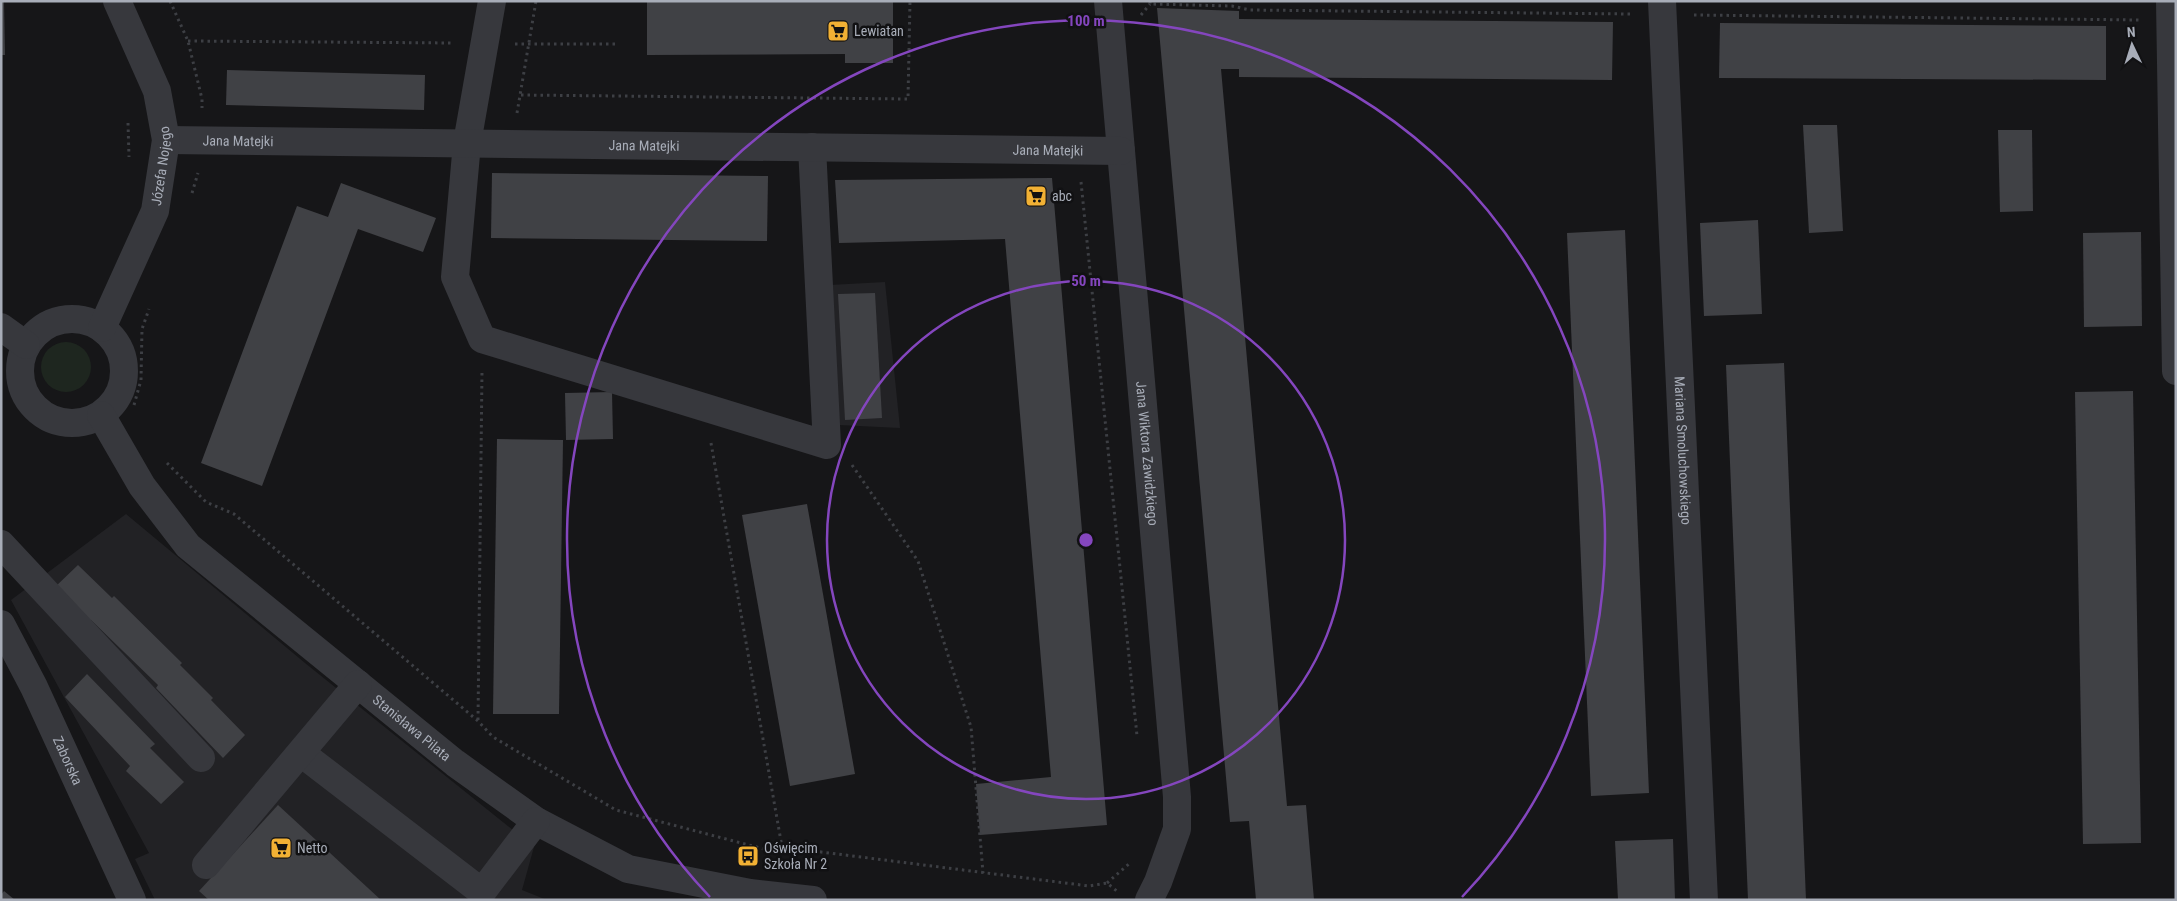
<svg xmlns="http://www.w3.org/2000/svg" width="2177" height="901" font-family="'Roboto Condensed',sans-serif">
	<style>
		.built { fill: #222225 }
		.green { fill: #1e261f }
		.building { fill: #404145 }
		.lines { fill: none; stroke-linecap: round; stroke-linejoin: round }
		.path { stroke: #3d3f44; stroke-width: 3; stroke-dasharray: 2.5 4; stroke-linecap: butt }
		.minor { stroke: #37383d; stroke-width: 28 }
		.ring { fill: none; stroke: #8446be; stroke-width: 2.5 }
		.labels { text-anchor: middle; stroke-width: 5; stroke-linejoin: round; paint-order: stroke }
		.poi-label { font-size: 14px; fill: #a8adb8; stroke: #111113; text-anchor: start }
		.street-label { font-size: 14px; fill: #a8adb8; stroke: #111113 }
		.centre { fill: #8446be; stroke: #111113; stroke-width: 2.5 }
		.ring-label { font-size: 15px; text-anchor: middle; font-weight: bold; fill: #8446be; stroke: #111113; stroke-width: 5; stroke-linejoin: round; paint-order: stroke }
	</style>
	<rect width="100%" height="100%" fill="#161618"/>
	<g class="built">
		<polygon points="885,282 900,428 839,425 830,285"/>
		<polygon points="126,514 305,663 534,847 522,890 547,900 155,900 135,859 149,853 11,600"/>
	</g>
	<circle class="green" cx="66" cy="367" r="25"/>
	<g class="building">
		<polygon points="1,1 4,1 5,55 1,55"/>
		<polygon points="647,1 893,1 893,63 845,63 845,54 647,55"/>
		<polygon points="1157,8 1239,11 1239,19 1613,22 1612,80 1239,77 1239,69 1221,69 1287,806 1306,805 1314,900 1256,900 1249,821 1230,822"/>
		<polygon points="1720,23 2106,26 2106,80 1719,78"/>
		<polygon points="227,70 425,75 424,110 226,105"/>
		<polygon points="1803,125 1837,125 1843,231 1809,233"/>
		<polygon points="1998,130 2032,130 2033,211 2000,212"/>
		<polygon points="492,173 768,176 767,241 491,238"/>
		<polygon points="1052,178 1107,825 980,835 976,784 1051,777 1005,239 839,243 835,180"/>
		<polygon points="341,183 436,218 423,252 358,229 262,486 201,463 297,206 328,217"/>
		<polygon points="1758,220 1762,314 1704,316 1700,223"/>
		<polygon points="1625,230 1649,793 1591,796 1567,233"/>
		<polygon points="2141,232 2142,326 2084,327 2083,233"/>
		<polygon points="875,293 882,418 845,420 838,294"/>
		<polygon points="1784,363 1806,900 1748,900 1726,365"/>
		<polygon points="2133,391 2141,843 2083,844 2075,392"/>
		<polygon points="612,392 613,439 566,440 565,393"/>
		<polygon points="497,439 563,440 559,714 493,714"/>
		<polygon points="807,504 855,774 790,786 742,515"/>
		<polygon points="78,565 112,598 114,596 182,663 180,665 213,698 211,700 245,735 223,758 156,688 158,685 91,620 89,622 54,588"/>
		<polygon points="87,674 155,744 150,748 184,782 161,804 126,771 130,766 65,697"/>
		<polygon points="278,805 381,900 209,900 199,891"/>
		<polygon points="1673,839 1675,900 1618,900 1615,841"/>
		<polygon points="4,891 15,900 1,900 1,895"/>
	</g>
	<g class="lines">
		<g class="path">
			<polyline points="170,1 188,41 202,99 202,108"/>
			<polyline points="1150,1 1150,4 1232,6 1250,10 1630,14"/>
			<polyline points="1141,15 1150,4"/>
			<polyline points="1694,15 2140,20"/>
			<polyline points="188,41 452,43"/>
			<polyline points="515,44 615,44"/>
			<polyline points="521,95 908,99 910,1"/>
			<polyline points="517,113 536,1"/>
			<polyline points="128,123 129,157"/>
			<polyline points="1081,182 1137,736"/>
			<polyline points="192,193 198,173"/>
			<polyline points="134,405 141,380 142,329 149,309"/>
			<polyline points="711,443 782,847"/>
			<polyline points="167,463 206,502 234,514 478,721 493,737 616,810 764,849 782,847 1089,886 1107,883 1118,892"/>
			<polyline points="852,465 918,561 971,727 983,873"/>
			<polyline points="478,720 482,371"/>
			<polyline points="1107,883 1130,863"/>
		</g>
		<g class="minor">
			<polyline points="492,1 467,143 455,277 482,339 827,445 812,147"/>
			<path id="s1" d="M1108 1 1177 797V829L1158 882 1149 900"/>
			<path id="s2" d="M1662 1 1704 900"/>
			<polyline points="2170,1 2176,371"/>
			<path id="s3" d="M166 140 1121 151"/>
			<circle cx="72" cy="371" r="52"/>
			<polyline points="1,327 26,345"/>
			<path id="s4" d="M102 328 155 211 166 140 157 91 117 1"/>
			<path id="s5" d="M101 415 142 486 188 546 455 763 536 821 628 869 750 893 813 900"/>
			<polyline points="1,544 201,758"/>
			<path id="s6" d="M1 624 34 687 132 900"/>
			<polyline points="301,753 482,892 536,821"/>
			<polyline points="206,865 358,684"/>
		</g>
	</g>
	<g class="ring">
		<circle cx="1086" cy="540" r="259"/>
		<path d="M710 897A519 519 0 1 1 1462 897"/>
	</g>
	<defs>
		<g id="supermarket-square" transform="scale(1.125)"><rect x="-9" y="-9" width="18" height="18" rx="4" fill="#f2b134" stroke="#111113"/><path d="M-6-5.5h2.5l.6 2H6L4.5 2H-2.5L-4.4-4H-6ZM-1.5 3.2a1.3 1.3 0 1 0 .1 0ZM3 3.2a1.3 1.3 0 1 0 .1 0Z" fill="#111"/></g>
		<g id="bus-square" transform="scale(1.125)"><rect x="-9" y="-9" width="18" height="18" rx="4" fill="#f2b134" stroke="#111113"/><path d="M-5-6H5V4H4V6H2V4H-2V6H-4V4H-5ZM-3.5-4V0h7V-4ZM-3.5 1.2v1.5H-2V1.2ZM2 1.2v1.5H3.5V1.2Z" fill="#111"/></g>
	</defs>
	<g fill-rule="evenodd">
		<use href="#supermarket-square" x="838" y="31"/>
		<use href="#supermarket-square" x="1036" y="196"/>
		<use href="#supermarket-square" x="281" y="848"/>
		<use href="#bus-square" x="748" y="856"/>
	</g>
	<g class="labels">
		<g class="poi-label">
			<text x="854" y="36">Lewiatan</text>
			<text x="1052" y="201">abc</text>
			<text x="297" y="853">Netto</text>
			<text x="764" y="853">Oświęcim<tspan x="764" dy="16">Szkoła Nr 2</tspan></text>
		</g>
		<g class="street-label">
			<text dy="5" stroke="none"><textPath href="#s3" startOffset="72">Jana Matejki</textPath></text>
			<text dy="5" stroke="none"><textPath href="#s3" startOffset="478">Jana Matejki</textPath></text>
			<text dy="5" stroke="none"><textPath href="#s3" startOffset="882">Jana Matejki</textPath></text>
			<text dy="5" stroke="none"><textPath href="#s4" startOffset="174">Józefa Nojego</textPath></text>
			<text dy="5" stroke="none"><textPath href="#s2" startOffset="450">Mariana Smoluchowskiego</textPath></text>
			<text dy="5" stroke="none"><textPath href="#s1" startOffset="454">Jana Wiktora Zawidzkiego</textPath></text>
			<text dy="5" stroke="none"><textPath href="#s5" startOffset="446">Stanisława Pilata</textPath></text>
			<text dy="5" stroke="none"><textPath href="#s6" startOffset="152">Zaborska</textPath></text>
		</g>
	</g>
	<circle cx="1086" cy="540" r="8" class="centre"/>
	<g class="ring-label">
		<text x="1086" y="26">100 m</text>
		<text x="1086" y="286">50 m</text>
	</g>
	<rect width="2177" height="901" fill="none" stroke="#a8adb8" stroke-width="5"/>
	<g transform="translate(2132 45) rotate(356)" stroke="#111113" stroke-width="4" paint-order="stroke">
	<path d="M0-4L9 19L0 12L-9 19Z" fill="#a8adb8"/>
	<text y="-8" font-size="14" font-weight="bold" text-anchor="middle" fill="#a8adb8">N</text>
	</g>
</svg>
